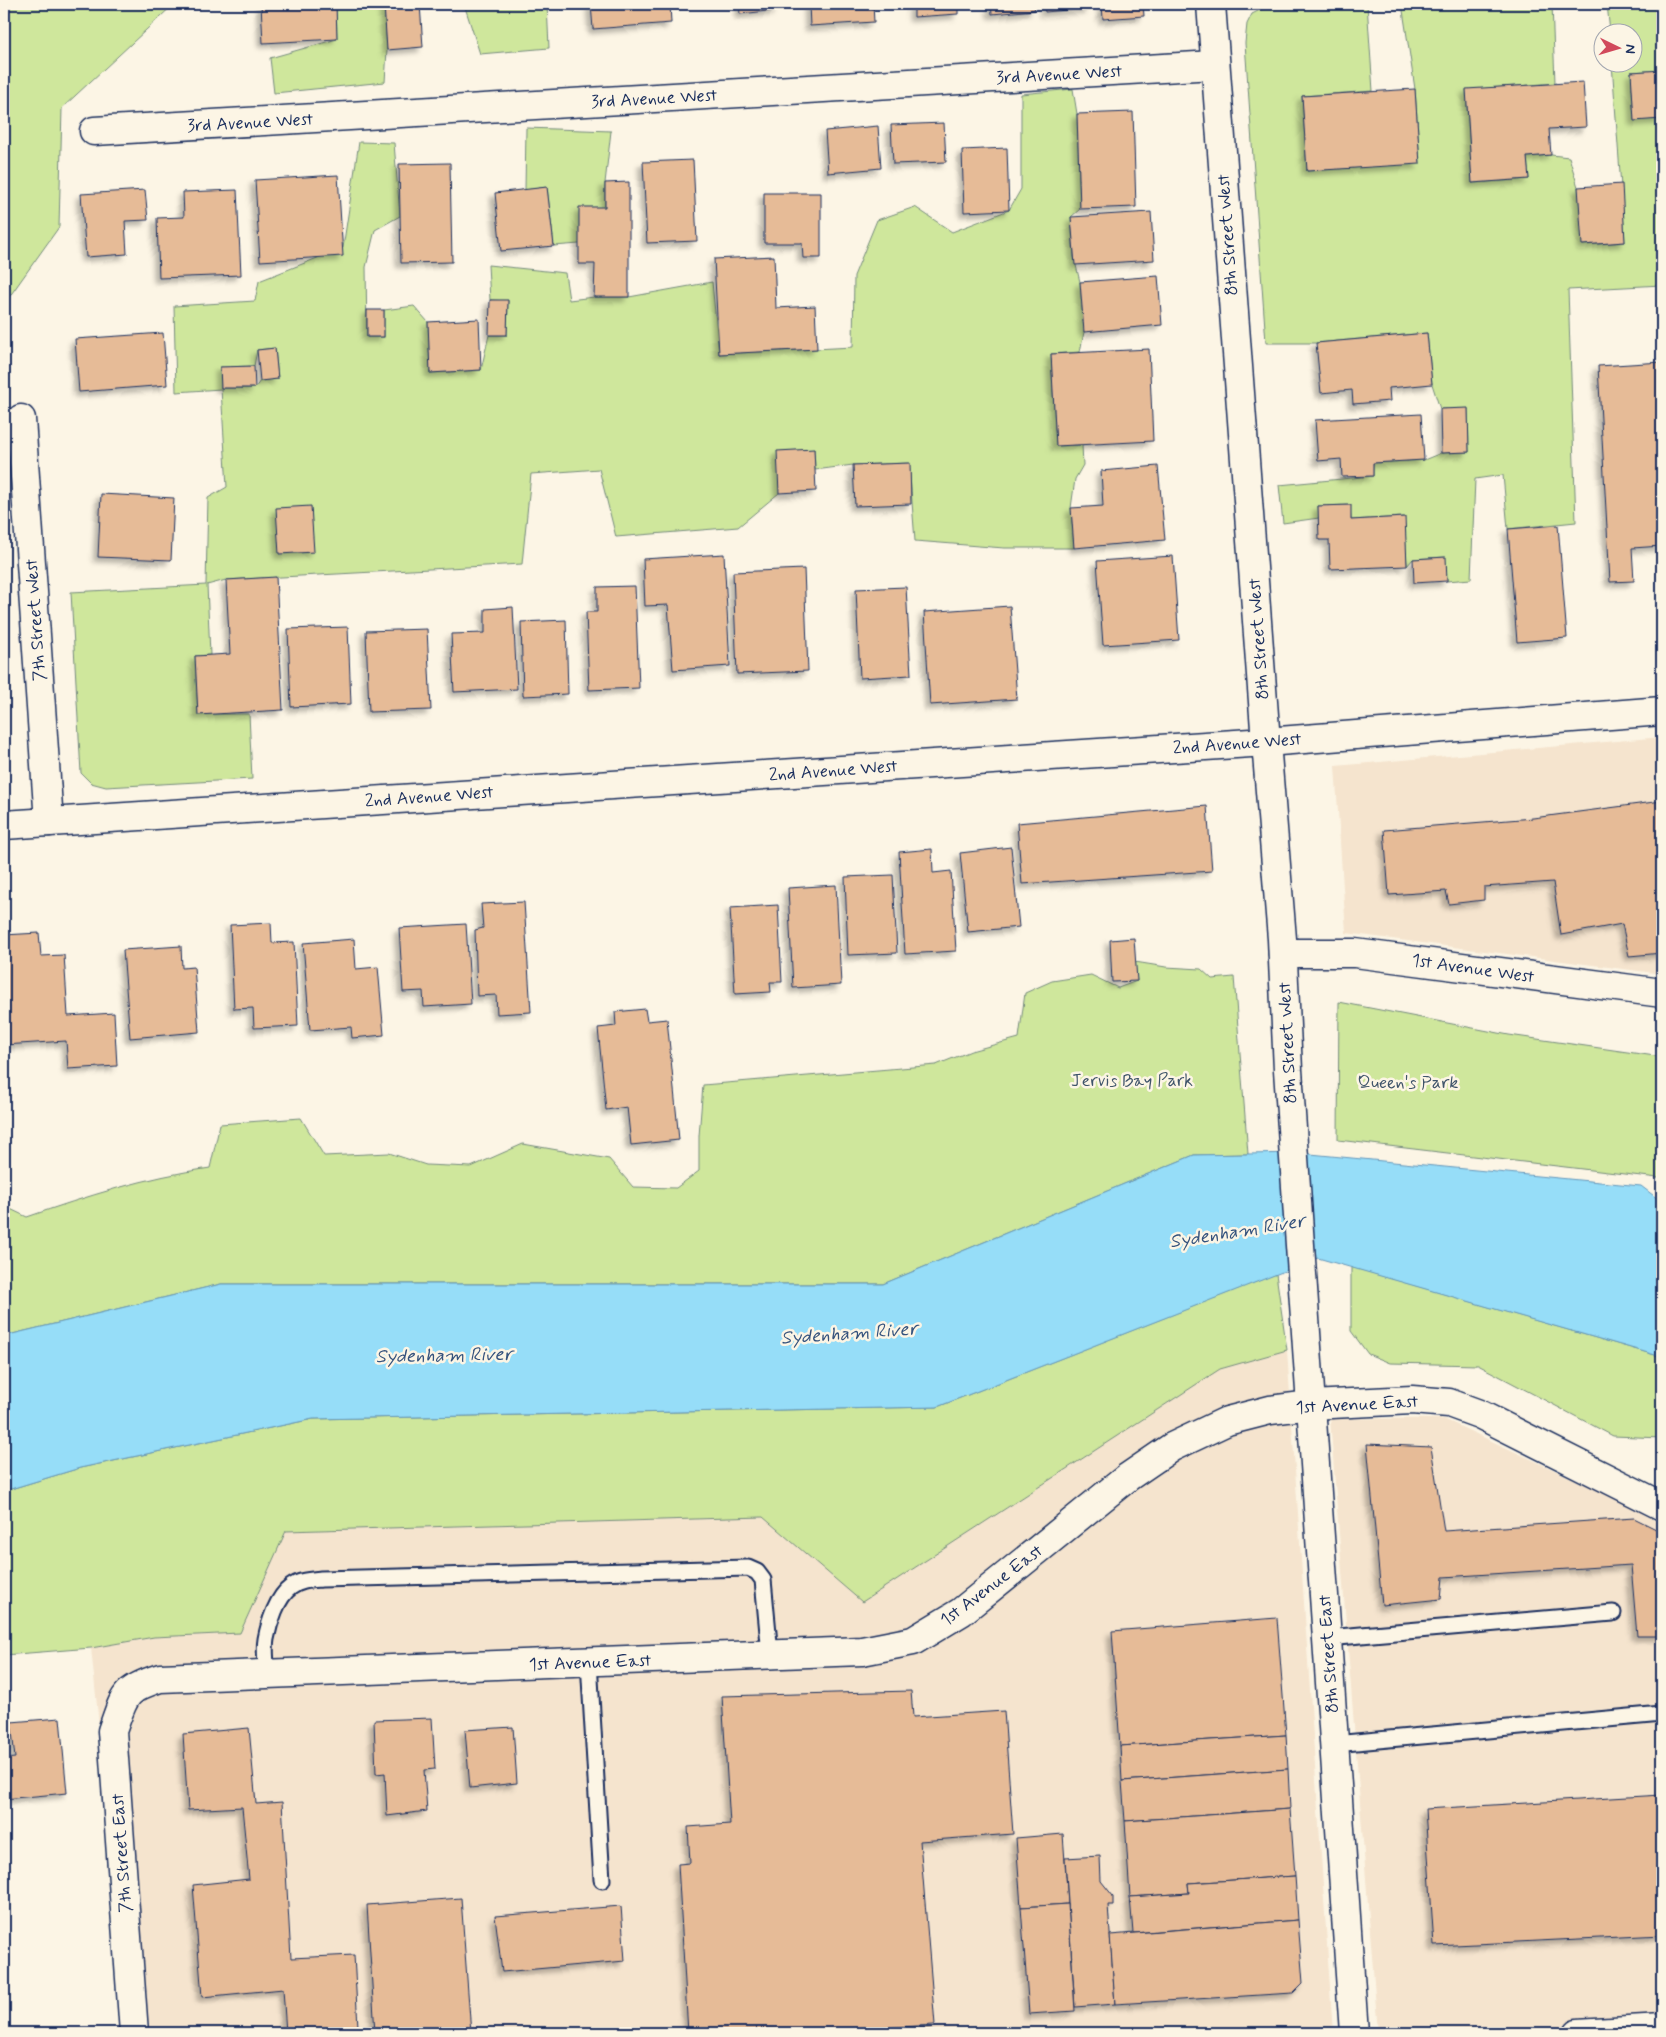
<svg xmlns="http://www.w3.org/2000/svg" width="1666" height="2037" font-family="Mynerve,sans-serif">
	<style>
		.built { fill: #f5e4ce }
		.green { fill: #cfe79c; stroke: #758b7d; fill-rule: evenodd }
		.water { fill: #96ddf8; stroke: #6597ba }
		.building { fill: #e6bb97; stroke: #1b2f5e; filter: url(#shadow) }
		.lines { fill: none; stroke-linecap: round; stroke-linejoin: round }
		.service-casing { stroke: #1b2f5e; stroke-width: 19 }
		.minor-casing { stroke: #1b2f5e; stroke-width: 31 }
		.tertiary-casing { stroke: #1b2f5e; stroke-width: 31 }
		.service { stroke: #fcf5e5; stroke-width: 15 }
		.minor { stroke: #fcf5e5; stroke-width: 28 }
		.tertiary { stroke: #fcf5e5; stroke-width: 28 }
		.labels { text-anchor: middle; stroke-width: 5; stroke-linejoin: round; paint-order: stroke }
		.street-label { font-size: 18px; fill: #1b2f5e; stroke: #fcf5e5 }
		.park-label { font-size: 18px; fill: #3f546a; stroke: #fcf5e5 }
		.water-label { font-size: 19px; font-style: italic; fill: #34527d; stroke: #fcf5e5 }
	</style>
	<defs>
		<filter id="shadow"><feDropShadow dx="-4.5" dy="4.5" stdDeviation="2.5" flood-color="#0004"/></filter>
	</defs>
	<rect width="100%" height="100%" fill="#fcf5e5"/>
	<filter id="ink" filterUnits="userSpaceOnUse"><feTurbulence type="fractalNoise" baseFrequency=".02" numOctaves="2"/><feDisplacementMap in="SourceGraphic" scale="10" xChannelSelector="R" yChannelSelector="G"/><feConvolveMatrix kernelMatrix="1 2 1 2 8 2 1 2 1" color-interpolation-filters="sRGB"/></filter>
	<g filter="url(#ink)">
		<g class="built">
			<polygon points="1662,737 1662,974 1346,933 1335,766"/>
			<polygon points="1287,1350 1333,2033 131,2033 91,1648 154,1637 240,1633 286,1531 763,1517 862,1602 1220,1369"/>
			<polygon points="1330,1418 1444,1419 1636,1508 1662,1525 1662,2033 1378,2033"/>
		</g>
		<g class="green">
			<polygon points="4,4 174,4 62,108 59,227 7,300 4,300"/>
			<polygon points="336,4 384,4 387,50 385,82 274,93 270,58 337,39"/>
			<polygon points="464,4 547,4 549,48 480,54"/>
			<polygon points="1297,4 1367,4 1373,91 1302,96 1307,171 1420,163 1415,89 1402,4 1552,4 1555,83 1466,90 1472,183 1529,179 1527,157 1551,155 1569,157 1578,187 1583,245 1625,242 1612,63 1634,62 1634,32 1610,32 1607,4 1662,4 1662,70 1631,72 1634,120 1662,119 1662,285 1568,290 1576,522 1508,529 1503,475 1475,479 1471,579 1447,581 1445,557 1413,559 1407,566 1404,517 1351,520 1350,505 1318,506 1319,518 1283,523 1279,485 1373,476 1373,463 1424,460 1441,453 1469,452 1468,409 1440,409 1432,384 1427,333 1316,343 1266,343 1245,43 1247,24 1252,14 1262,9"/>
			<path d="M1073 89 1077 114 1080 209 1071 217 1074 257 1080 282 1084 332 1080 352 1051 354 1056 446 1082 445 1083 465 1075 479 1071 508 1074 548H1004L915 541 909 463 853 465 815 470 814 449 779 493 738 527 616 537 599 469 531 474 522 564 226 580 207 585 210 655 195 656 198 714H249L252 779 106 787 91 783 81 773 71 592 206 585 208 498 227 487 221 389 176 392 174 306 255 301 259 281 343 248 359 142 394 143 400 216 375 230 366 267 367 337H384V310L414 306 428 322 430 373 481 370 489 335H507L508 301 490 300 488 265 565 273 569 300 594 297H629L712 282 719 354 853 347 854 276 877 220 915 207 952 232 1009 210 1021 189V94ZM275 348 278 379 260 381 255 388H221V367L254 366 257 350Z"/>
			<polygon points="526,128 611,131 605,183 605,207 579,244 554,246 547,187 525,190"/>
			<path d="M1135 962 1166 967 1201 969 1212 979 1234 977 1248 1154 1194 1155 883 1284H221L4 1336V1206L27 1217C88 1196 146 1177 210 1168L220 1124 301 1118 324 1156 389 1153 426 1165 471 1167 523 1144 609 1159 633 1187 676 1188 699 1171V1136L703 1085 936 1065 971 1051 1019 1038 1025 993 1052 981 1091 975 1118 988 1137 981Z"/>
			<polygon points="1339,1002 1509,1035 1662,1057 1662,1180 1658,1178 1338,1140"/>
			<polygon points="1351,1267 1662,1357 1662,1438 1613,1436 1478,1365 1390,1363 1368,1354 1351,1331"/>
			<polygon points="1276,1274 1287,1350 1220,1369 862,1602 763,1517 286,1531 240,1633 154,1637 91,1648 4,1655 4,1491 80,1468 313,1419 937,1407"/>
		</g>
		<polygon class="water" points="1300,1153 1641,1186 1662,1202 1662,1357 1318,1258 937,1407 313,1419 80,1468 4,1491 4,1336 221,1284 883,1284 1194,1155"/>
		<g class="building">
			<polygon points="261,4 336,4 337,39 263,43"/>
			<polygon points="384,4 420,4 423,47 387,50"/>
			<polygon points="591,4 670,4 671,23 593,29"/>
			<polygon points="739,4 776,4 777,10 740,14"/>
			<polygon points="809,4 873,4 874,22 810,26"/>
			<polygon points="914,4 958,4 958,14 914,17"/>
			<polygon points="991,4 1034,4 1035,10 992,14"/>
			<polygon points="1044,4 1090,4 1090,8 1045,12"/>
			<polygon points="1102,4 1143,4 1144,16 1103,19"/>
			<polygon points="1662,70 1662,119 1634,121 1631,72"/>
			<polygon points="1583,82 1586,127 1549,129 1551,155 1527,157 1529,179 1472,183 1466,89"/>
			<polygon points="1415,89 1420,164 1307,171 1302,96"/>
			<polygon points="1133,112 1136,207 1080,209 1077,114"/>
			<polygon points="944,123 946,162 893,164 891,125"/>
			<polygon points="878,126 881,168 828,173 825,131"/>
			<polygon points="1007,148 1009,210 964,212 962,150"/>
			<polygon points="693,160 697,241 647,243 643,162"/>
			<polygon points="450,163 452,262 401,263 399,164"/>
			<polygon points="338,175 343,256 260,261 255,180"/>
			<polygon points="629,182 629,297 594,297 595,264 579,264 579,207 605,207 605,183"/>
			<polygon points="1622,184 1625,242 1582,245 1578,187"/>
			<polygon points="547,187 554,246 501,251 495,193"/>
			<polygon points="145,190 148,220 125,221 127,254 86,257 81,194"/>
			<polygon points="237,190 241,275 159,278 157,218 184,217 183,192"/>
			<polygon points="764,193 821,193 821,258 803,258 802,243 764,243"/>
			<polygon points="1151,212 1154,260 1075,265 1071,217"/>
			<polygon points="774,256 776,308 815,306 817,349 719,354 714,259"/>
			<polygon points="1158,276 1162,325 1084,332 1080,282"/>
			<polygon points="490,300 508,300 507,335 489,335"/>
			<rect x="367" y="310" width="17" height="27"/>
			<polygon points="479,319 481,370 430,373 428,322"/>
			<polygon points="163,333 167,385 79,392 75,339"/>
			<polygon points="1427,333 1432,384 1389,388 1390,401 1353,404 1352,390 1321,393 1316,343"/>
			<polygon points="275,348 278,379 260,381 257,350"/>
			<polygon points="1149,349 1153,441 1056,446 1051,354"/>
			<polygon points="1662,362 1662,546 1632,548 1634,581 1610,582 1598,366"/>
			<polygon points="254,366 255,388 221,388 220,367"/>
			<polygon points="1468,408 1469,452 1441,453 1440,409"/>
			<polygon points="1421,414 1424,460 1373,463 1373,476 1342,477 1341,459 1318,461 1315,420"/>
			<polygon points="814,449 816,491 779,493 777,451"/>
			<polygon points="910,463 911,504 855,506 853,465"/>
			<polygon points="1158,466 1165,540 1074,548 1071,508 1103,506 1101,471"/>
			<polygon points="101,494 174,498 171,560 98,557"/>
			<polygon points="1351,505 1351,520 1405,517 1407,566 1330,569 1329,540 1319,540 1318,506"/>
			<polygon points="311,506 314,552 279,554 276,508"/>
			<polygon points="1558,525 1567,638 1517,642 1508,529"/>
			<polygon points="724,554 730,666 673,670 668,605 645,606 643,559"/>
			<polygon points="1173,556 1179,640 1103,645 1097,561"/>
			<polygon points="1446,557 1447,581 1414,583 1413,559"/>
			<polygon points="804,569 808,671 737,674 733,572"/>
			<polygon points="276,577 283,710 198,715 195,656 230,654 226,580"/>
			<polygon points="635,586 639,688 589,690 586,612 597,612 597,587"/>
			<polygon points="906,587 911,675 860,678 856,589"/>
			<polygon points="1010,606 1017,699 930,705 924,612"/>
			<polygon points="513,607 517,689 454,692 451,634 485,633 485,609"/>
			<polygon points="566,620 568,694 523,696 521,622"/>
			<polygon points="348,627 351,704 291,707 288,629"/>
			<polygon points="427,629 431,710 369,712 366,631"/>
			<polygon points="1662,801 1662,953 1629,956 1622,924 1561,935 1553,882 1484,887 1484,900 1449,904 1446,891 1389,895 1384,830 1533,818"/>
			<polygon points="1207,806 1212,871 1022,884 1017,823"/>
			<polygon points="1011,847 1019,927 968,932 960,853"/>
			<polygon points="932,849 933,873 951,871 956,951 905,954 899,852"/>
			<polygon points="893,875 897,953 848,955 845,877"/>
			<polygon points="836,885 841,985 793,988 788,888"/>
			<polygon points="524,902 531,1012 497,1014 496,995 477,996 475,930 483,928 481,904"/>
			<polygon points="778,905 782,982 770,982 771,992 735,994 730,908"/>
			<polygon points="271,923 272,943 294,942 298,1026 254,1028 253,1008 234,1009 230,925"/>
			<polygon points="466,924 471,1004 424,1007 423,991 403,992 399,928"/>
			<polygon points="39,933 41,956 64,955 68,1016 114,1013 117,1066 68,1069 66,1041 4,1045 4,935"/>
			<polygon points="1134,938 1137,981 1112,982 1110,940"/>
			<polygon points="354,939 356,969 378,967 384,1035 352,1038 351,1027 310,1030 303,943"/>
			<polygon points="181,946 182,968 194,967 199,1032 130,1038 123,950"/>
			<polygon points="645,1009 647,1021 667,1019 679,1140 631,1145 627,1107 606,1110 598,1028 616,1026 615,1012"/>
			<polygon points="1367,1444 1431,1447 1444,1531 1634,1518 1662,1532 1662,1636 1637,1636 1631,1565 1443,1577 1441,1599 1382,1605"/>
			<polygon points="1277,1618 1286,1735 1120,1746 1112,1631"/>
			<polygon points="911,1691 913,1717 1004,1711 1013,1834 920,1841 935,2025 792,2033 688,2033 678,1864 690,1863 688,1827 730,1824 722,1696"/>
			<polygon points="60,1718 67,1793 4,1799 4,1759 15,1758 11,1722"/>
			<polygon points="432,1718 435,1769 424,1770 427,1811 387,1816 385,1773 376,1774 374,1720"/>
			<polygon points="513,1727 517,1783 470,1788 465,1730"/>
			<polygon points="249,1728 256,1804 282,1802 291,1958 354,1955 358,2027 286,2033 283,1989 202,1997 193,1885 249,1879 242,1807 188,1810 183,1734"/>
			<polygon points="1286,1735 1288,1769 1122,1781 1120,1746"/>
			<polygon points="1288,1769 1290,1809 1125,1821 1122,1781"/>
			<polygon points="1662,1795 1662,1935 1434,1946 1425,1809"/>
			<polygon points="1290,1809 1295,1876 1188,1883 1189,1893 1130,1897 1125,1821"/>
			<polygon points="1063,1834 1068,1904 1021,1907 1016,1838"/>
			<polygon points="1100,1856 1101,1881 1113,1896 1113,1905 1108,1905 1115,2004 1075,2007 1065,1858"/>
			<polygon points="1295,1876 1298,1920 1133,1933 1130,1897 1189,1893 1188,1883"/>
			<polygon points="461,1898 471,2033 375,2033 367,1905"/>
			<polygon points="1068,1904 1075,2011 1029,2014 1021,1907"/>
			<polygon points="621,1906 625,1961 502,1972 495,1916"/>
			<polygon points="1298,1920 1303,1983 1293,1993 1115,2004 1110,1935"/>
		</g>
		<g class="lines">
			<g class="service-casing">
				<g id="service">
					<polyline points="1327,1638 1613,1613"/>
					<polyline points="589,1662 602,1880"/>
					<path d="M267 1674C266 1663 264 1650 266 1639 269 1623 277 1597 291 1587 300 1580 311 1580 321 1579L748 1568 757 1572 763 1580 770 1654"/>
					<polyline points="1334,1744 1662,1714"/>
				</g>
			</g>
			<g class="minor-casing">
				<g id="minor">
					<polyline points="1211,4 1266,742"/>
					<polyline points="94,131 1214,65"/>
					<polyline points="21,419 49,822"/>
					<polyline points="1283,953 1355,953 1662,993"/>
					<path d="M134 2033 112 1731C125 1696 122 1690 160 1678L862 1651 913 1641 961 1612 1128 1477 1172 1447 1227 1421 1270 1410 1311 1405 1412 1400 1449 1403 1479 1414 1662 1506"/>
				</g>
			</g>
			<g class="tertiary-casing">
				<g id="tertiary">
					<polyline points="1266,742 1282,939 1288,1070 1354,2033"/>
					<polyline points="4,825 1266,742 1662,711"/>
					<polyline points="1577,2033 1662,2028"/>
				</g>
			</g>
			<use href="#service" class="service"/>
			<use href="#minor" class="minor"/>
			<use href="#tertiary" class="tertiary"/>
		</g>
	</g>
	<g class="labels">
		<g class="street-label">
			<text transform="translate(1059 74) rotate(-3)" y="6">3rd Avenue West</text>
			<text transform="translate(654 98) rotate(-3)" y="6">3rd Avenue West</text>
			<text transform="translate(250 122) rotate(-3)" y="6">3rd Avenue West</text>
			<text transform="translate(1227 235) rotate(-94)" y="6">8th Street West</text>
			<text transform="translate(35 620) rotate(-94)" y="6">7th Street West</text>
			<text transform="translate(1258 639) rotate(-94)" y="6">8th Street West</text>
			<text transform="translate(1237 743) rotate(-4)" y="6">2nd Avenue West</text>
			<text transform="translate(833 770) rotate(-4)" y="6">2nd Avenue West</text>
			<text transform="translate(429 796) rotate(-4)" y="6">2nd Avenue West</text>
			<text transform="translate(1473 968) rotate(8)" y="6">1st Avenue West</text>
			<text transform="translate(1287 1043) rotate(-93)" y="6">8th Street West</text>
			<text transform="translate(1357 1404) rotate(-3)" y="6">1st Avenue East</text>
			<text transform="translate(991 1585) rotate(-37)" y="6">1st Avenue East</text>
			<text transform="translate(1328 1654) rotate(-94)" y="6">8th Street East</text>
			<text transform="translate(590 1662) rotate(-2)" y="6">1st Avenue East</text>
			<text transform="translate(121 1853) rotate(-94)" y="6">7th Street East</text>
		</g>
		<g class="park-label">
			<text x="1132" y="1086">Jervis Bay Park</text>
			<text x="1408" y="1088">Queen's Park</text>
		</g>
		<g class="water-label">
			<text transform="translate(1237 1230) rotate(-9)" y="7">Sydenham River</text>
			<text transform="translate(849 1332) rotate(-4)" y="7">Sydenham River</text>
			<text transform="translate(444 1354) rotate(-1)" y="7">Sydenham River</text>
		</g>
	</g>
	<rect width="1666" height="2037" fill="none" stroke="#fcf5e5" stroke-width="20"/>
	<rect x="10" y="10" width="1646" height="2017" fill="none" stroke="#1b2f5e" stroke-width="2" filter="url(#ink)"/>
	<g transform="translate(1618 48) rotate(95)"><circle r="24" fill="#fcf5e5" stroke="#a2a6af"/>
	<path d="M0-4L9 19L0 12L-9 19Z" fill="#d1495b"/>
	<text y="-8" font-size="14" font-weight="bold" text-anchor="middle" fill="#1b2f5e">N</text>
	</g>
</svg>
